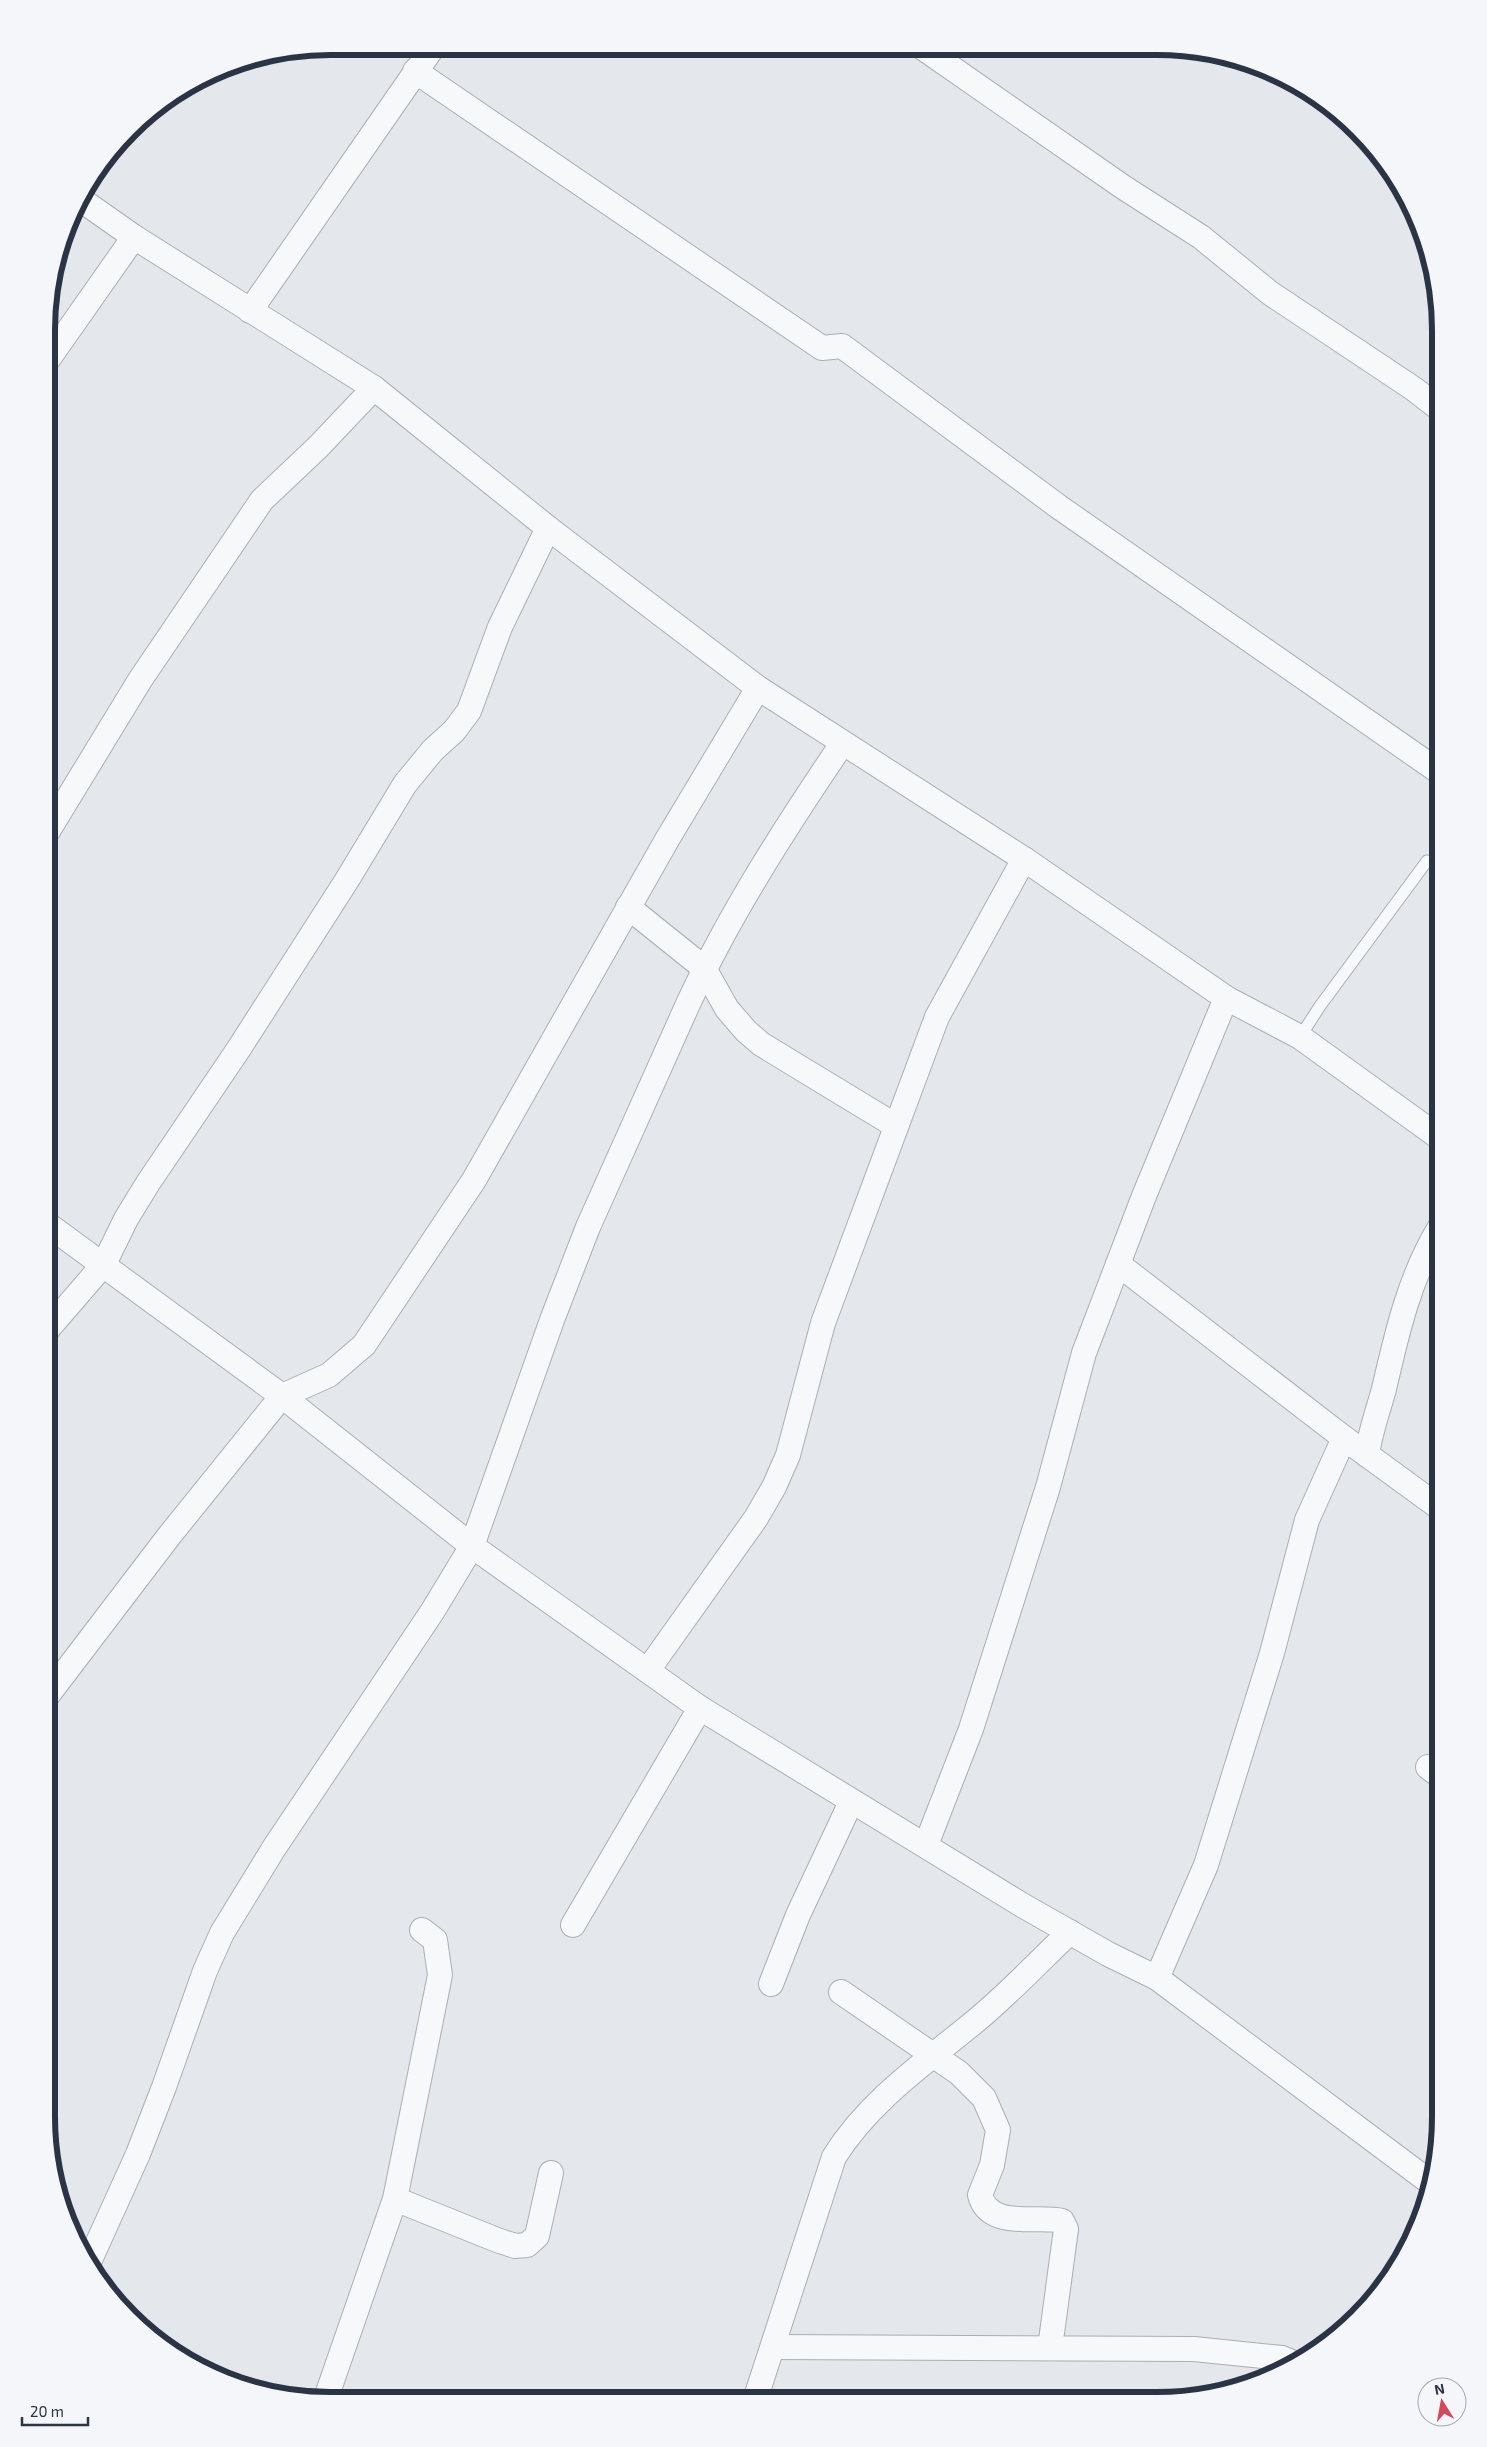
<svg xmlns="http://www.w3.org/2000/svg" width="1487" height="2447" font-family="'Exo 2',sans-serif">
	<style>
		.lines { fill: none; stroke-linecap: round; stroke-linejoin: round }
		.service-casing { stroke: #a9aeb7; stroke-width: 13 }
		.minor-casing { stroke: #a9aeb7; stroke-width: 26 }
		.service { stroke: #f7f8fa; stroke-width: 11 }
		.minor { stroke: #f7f8fa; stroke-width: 24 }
		.rim { fill: none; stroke: #2b3445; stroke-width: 6 }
	</style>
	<rect width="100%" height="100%" fill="#e4e7ec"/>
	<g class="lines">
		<g class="service-casing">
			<polyline id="service" points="1300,1037 1320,1006 1427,861"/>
		</g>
		<g class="minor-casing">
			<g id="minor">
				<polyline points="923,48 1123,187 1201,237 1270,293 1414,389 1441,410"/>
				<polyline points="415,71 822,348 842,346 1059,507 1441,773"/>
				<polyline points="80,199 134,237 374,388 548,528 758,688 1024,859 1226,998 1300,1037 1440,1138"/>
				<polyline points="250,311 433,47"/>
				<polyline points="49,358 134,237"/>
				<polyline points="48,831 140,680 262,500 318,447 374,388"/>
				<polyline points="628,907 704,968 727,1009 746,1031 761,1044 896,1126"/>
				<polyline points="47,1224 282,1396 472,1546 700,1708 1022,1905 1108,1954 1157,1978 1431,2183"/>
				<polyline points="1118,1264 1344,1438 1440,1508"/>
				<polyline points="47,1330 104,1264 126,1219 148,1183 238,1050 347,880 405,784 433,750 454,731 469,711 500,627 548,528"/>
				<path d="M1367 1455C1370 1432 1378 1411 1384 1389 1397 1332 1410 1276 1440 1227"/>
				<polyline points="648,1670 756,1518 774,1487 788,1455 823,1323 937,1017 1024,859"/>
				<polyline points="47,1696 169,1536 282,1396 329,1375 364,1345 474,1180 668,838 758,688"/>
				<polyline points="1428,1767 1440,1776"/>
				<polyline points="926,1845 971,1729 1048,1487 1084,1353 1144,1196 1226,998"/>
				<polyline points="573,1925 700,1708"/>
				<polyline points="1157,1978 1206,1865 1272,1653 1307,1520 1344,1438"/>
				<polyline points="771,1984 798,1915 851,1802"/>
				<path d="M841 1992 959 2073 984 2098 998 2130 992 2165 980 2195C989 2230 1037 2215 1062 2221L1066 2229 1050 2348"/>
				<polyline points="395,2199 497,2240 515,2246 527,2245 537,2236 551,2173"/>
				<path d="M89 2262 138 2154 164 2087 205 1971 222 1933 274 1848 432 1612 472 1546 552 1320 588 1227 688 1004C729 915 787 825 842 744"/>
				<polyline points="774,2347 1194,2349 1282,2358 1294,2363"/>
				<polyline points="326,2398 395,2199 440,1975 435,1940 422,1930"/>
				<path d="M755 2400 834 2157C867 2104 919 2067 967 2028 1004 1999 1036 1964 1070 1932"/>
			</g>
		</g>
		<use href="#service" class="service"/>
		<use href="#minor" class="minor"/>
	</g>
	<path d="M0 0H1487V2447H0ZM330 55H1157A275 275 0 0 1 1432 330V2117A275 275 0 0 1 1157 2392H330A275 275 0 0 1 55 2117V330A275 275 0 0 1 330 55Z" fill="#f4f6f9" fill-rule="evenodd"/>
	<path class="rim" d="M330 55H1157A275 275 0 0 1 1432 330V2117A275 275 0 0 1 1157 2392H330A275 275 0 0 1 55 2117V330A275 275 0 0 1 330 55Z"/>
	<g transform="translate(1442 2402) rotate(349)"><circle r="24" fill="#f4f6f9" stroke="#a4a8b1"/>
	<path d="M0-4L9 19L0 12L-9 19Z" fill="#d1495b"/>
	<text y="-8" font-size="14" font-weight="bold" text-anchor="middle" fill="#2b3445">N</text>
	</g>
	<path d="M22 2417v8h66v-8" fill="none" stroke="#2b3445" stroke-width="2.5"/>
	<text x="30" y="2417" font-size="15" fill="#2b3445" stroke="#f4f6f9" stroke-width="4" paint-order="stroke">20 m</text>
</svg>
